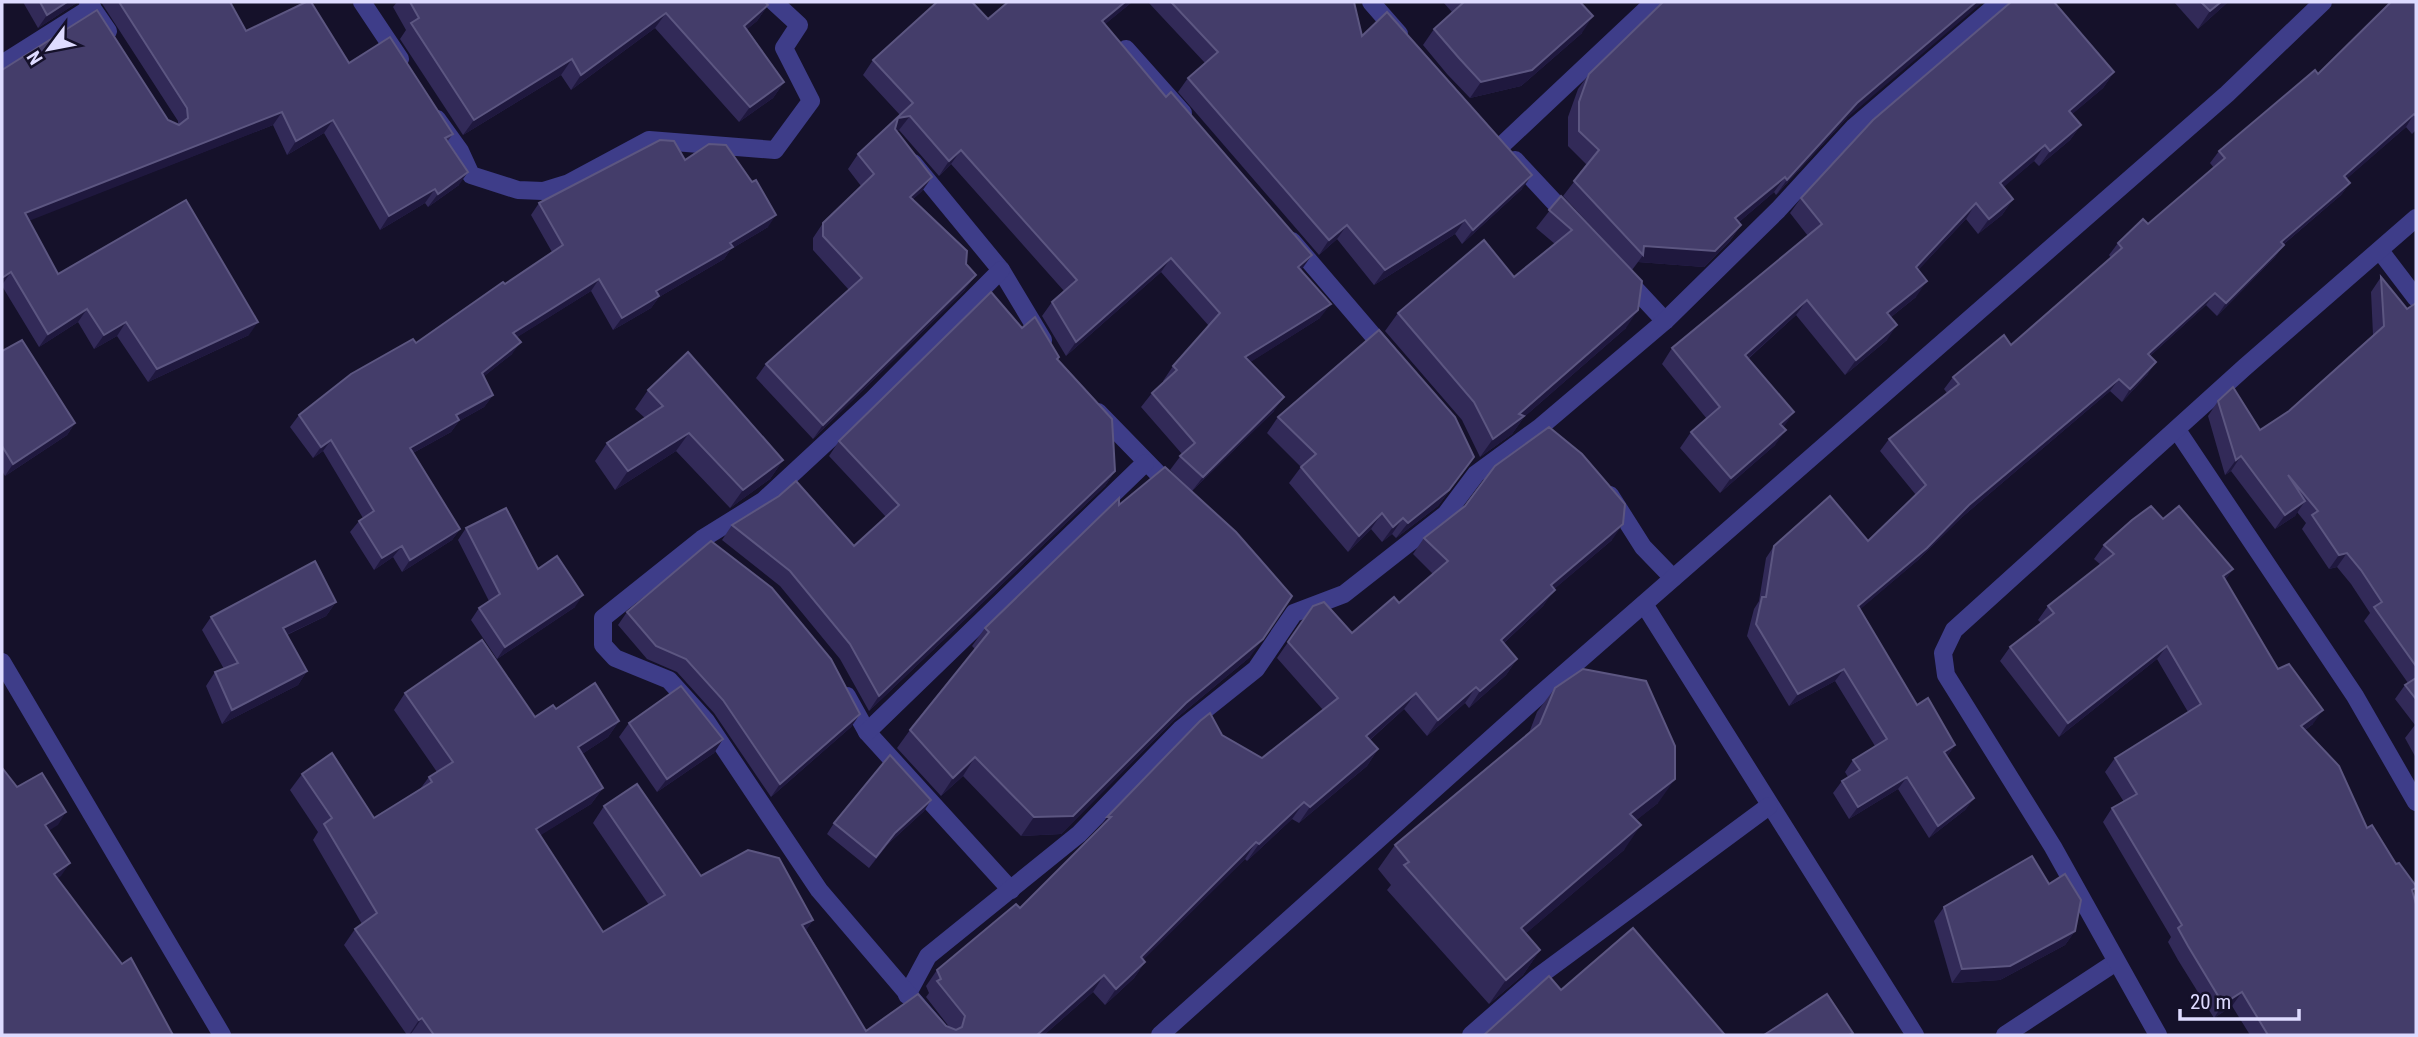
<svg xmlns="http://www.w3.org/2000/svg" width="2418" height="1037" font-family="'Roboto Condensed',sans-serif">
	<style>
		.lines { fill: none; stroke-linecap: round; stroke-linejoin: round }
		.minor { stroke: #3e3d89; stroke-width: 18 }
		.wall { fill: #322a58 }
		.shaded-wall { fill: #1f183e }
		.building { fill: #443d6a; stroke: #5c5681; stroke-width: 2 }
	</style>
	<rect width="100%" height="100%" fill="#15112a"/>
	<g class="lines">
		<g class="minor">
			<polyline points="88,2 108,31"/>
			<polyline points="362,2 400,59"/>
			<polyline points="1371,2 1399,34"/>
			<polyline points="1126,49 1183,113"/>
			<polyline points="2,64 92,7"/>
			<polyline points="437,119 460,151 471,175 518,190 543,191 569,183 649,140 775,150 811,101 784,48 799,25 774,2"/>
			<polyline points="1501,146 1654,2"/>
			<polyline points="1515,160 1570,219"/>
			<polyline points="913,163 1001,270 1043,340"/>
			<polyline points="1292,241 1388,353"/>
			<polyline points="2381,252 2416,298"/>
			<polyline points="1625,278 1665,321"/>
			<polyline points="1098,412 1174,490"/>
			<polyline points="2177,430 2355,696 2416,802"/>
			<polyline points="1610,495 1643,547 1673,578"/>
			<polyline points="1644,604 1915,1035"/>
			<polyline points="2,662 222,1035"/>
			<polyline points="847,696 867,732 1011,890"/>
			<polyline points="867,732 1145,463"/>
			<polyline points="907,995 928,956 1079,834 1181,729 1256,669 1294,613 1344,594 1446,514 1476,474 1539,428 1665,321 1778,210 1854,127 2000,2"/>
			<polyline points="943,1035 819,890 706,721 669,680 615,658 603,645 603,618 702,539 763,501 873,399 1001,270"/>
			<polyline points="1160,1035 1535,699 2227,94 2323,2"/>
			<polyline points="1471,1035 1535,979 1769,806"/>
			<polyline points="2005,1035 2116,962"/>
			<polyline points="2158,1035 2053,847 1946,675 1943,653 1954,630 2245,367 2416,218"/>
		</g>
	</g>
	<g class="wall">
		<polygon points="23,2 78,2 38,28"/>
		<polygon points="101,2 234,2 231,4 246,31 349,63 453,134 447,142 459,185 428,207 425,203 380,230 324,133 287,155 273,125 29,220 58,274 249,335 148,382 117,336 94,349 78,322 39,347 2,286 2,70 168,120 178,125 178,121"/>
		<polygon points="397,2 765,2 768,5 757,21 747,29 784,82 773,98 739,122 655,28 571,90 561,75 463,135 400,39 406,30 393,7"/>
		<polygon points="1132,2 1105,24 1300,270 1320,318 1250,362 1274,411 1192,491 1170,470 1182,454 1141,407 1152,393 1164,382 1163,381 1173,366 1209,326 1161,272 1066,356 1042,316 1052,302 1064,291 951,164 939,176 899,130 897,131 932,177 922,191 913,199 965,290 813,439 756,378 766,364 849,290 813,250 813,238 823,223 861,186 848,169 858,154 900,115 863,75 873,60 988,19"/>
		<polygon points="1148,2 1354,2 1362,36 1522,189 1462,244 1455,234 1374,285 1337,239 1319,255 1178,92 1188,78 1205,63"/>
		<polygon points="1443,2 1580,2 1582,33 1521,86 1470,98 1447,74 1423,45 1434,29 1452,12"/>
		<polygon points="2174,2 2228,2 2198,29"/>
		<polygon points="2416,2 2416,130 2412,134 2406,127 2346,179 2350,183 2341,195 2284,244 2275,257 2217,316 2206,305 2150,356 2148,374 2122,402 2110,391 1961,518 1918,560 1860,609 1917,705 1955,745 1947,756 1974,798 1965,810 1929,838 1898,789 1849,819 1833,793 1842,781 1848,777 1845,772 1853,760 1875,746 1835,681 1789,706 1747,636 1754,609 1759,601 1766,558 1774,546 1868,541 1916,495 1880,451 1889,439 1947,393 1944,389 1953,377 2011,345 2111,258 2109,255 2118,243 2148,224 2214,168 2210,163 2219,151 2318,74"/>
		<polygon points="2057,5 2114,72 2103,88 2072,114 2081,125 2070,140 2039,166 2034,161 2003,187 2013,199 2002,215 1978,234 1966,219 1918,270 1916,297 1891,317 1887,340 1845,375 1796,315 1748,359 1783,427 1775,445 1720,493 1680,448 1691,432 1707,419 1662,364 1672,348 1808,236 1790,213 1801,198"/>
		<polygon points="1589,74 1847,118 1776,195 1774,192 1739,222 1741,225 1730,241 1704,267 1638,262 1632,270 1563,196 1587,165 1568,146 1568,117 1578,89"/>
		<polygon points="685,160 768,227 731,249 724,259 659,297 651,308 613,330 591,291 517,337 512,354 483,377 493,395 484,407 459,421 451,432 413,453 460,529 452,540 402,572 393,557 374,570 350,532 359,521 363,518 323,451 313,458 290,427 299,415 416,343 552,252 531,215 539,203"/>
		<polygon points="1561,196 1626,328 1524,417 1512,434 1480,457 1462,420 1385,331 1398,313 1514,277 1555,244 1536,228"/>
		<polygon points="2381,277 2407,309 2416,303 2416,758 2405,738 2415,725 2395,699 2405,685 2408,683 2364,621 2370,613 2351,584 2337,567 2329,569 2302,529 2306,523 2297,512 2295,516 2275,529 2231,471 2225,475 2208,416 2218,401 2260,430 2289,411 2373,335 2371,292"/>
		<polygon points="1022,328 1059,357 1057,360 1115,471 1105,486 869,711 840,659 780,586 722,540 732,525 854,546 886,517 829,456 839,441"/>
		<polygon points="2,351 75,423 67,435 5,476 2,471"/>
		<polygon points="648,390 783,460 770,479 730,508 676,451 615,490 595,461 607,443 645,418 635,409"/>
		<polygon points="1278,417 1474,457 1438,506 1396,538 1392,534 1382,542 1371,529 1348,552 1289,483 1301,467 1267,433"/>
		<polygon points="1119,505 1250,657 1173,721 1061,834 1021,836 963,776 941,796 897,748 910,730 975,649 972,646 985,628"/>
		<polygon points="2163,519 2233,569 2225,580 2278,669 2313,724 2305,730 2367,828 2413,893 2416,1035 2250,1035 2232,1006 2214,1018 2178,960 2168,942 2171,937 2103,822 2112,808 2124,802 2105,772 2115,758 2188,712 2157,659 2059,737 2000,661 2010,647 2041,623 2038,620 2048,606 2101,565 2094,559 2104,545"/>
		<polygon points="466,528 538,569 575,607 497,659 471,620 479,608 489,601 458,540"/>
		<polygon points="1424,538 1612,540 1554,589 1543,606 1504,643 1517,659 1506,675 1469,708 1465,703 1427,736 1404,709 1370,740 1378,749 1367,766 1299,823 1292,819 1247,861 1245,859 1143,959 1145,962 1134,978 1105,1005 1093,992 1044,1035 412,1035 411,1034 407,1035 344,945 355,929 362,924 313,840 318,832 290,790 302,774 374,818 420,789 429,777 437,772 394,710 405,693 535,717 556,709 619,721 608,737 582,754 603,788 591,804 540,835 603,932 649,905 593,823 604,806 701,876 813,920 806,930 866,1031 946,1026 950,1028 926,997 929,993 926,986 937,970 1020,908 1098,830 1107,817 1222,735 1262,758 1323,710 1277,658 1313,606 1352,633 1399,603 1433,574 1413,554"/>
		<polygon points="336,602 326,616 287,635 307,671 298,685 222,724 206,686 215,672 224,669 202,630 211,617"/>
		<polygon points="627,612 860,714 851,727 771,797 714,713 677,672 647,659 618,625"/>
		<polygon points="1555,688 1658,803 1636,820 1624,850 1526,933 1540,950 1523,975 1489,1004 1387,890 1391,885 1378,869 1395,845 1529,733 1537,712"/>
		<polygon points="629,723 723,739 714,753 657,792 619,737"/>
		<polygon points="931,800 924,811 888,844 869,868 827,834 834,823"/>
		<polygon points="1944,907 2075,931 2065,945 2000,980 1952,983 1934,921"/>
	</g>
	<g class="shaded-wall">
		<polygon points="67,2 78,2 38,28 47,15"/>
		<polygon points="1125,2 1132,2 1092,35 1102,21"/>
		<polygon points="1976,2 1983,2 1847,118 1776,195 1787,180 1857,103"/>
		<polygon points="2221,2 2228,2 2198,29 2210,11"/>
		<polygon points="768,5 757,21 733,41 744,26"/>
		<polygon points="666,13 655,28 571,90 581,75"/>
		<polygon points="1593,16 1582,33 1521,86 1470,98 1481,82"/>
		<polygon points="572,59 561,75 463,135 474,120"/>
		<polygon points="2114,72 2103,88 2058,126 2069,111"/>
		<polygon points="784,82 773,98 739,122 750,107"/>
		<polygon points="282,112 273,125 16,226 25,213"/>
		<polygon points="2414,114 2406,127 2335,189 2344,176"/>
		<polygon points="910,116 899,130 888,133 898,118"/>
		<polygon points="333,120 324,133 287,155 296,141"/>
		<polygon points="2081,125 2070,140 2039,166 2050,151"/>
		<polygon points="2045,145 2034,161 1990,199 2000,183"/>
		<polygon points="961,150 951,164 939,176 949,161"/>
		<polygon points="468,172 459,185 428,207 438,194"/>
		<polygon points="1532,175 1522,189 1462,244 1473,230"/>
		<polygon points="932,177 922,191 900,211 910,197"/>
		<polygon points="1785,177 1774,192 1725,234 1735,218"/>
		<polygon points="2350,183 2341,195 2272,254 2281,242"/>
		<polygon points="435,189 425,203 380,230 389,216"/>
		<polygon points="2013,199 2002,215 1978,234 1989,219"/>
		<polygon points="1976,203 1966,219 1906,283 1916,267"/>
		<polygon points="776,215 768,227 731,249 724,259 659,297 651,308 613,330 622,318 656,291 730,243"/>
		<polygon points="1465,220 1455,234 1374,285 1385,270"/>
		<polygon points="1347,225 1337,239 1319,255 1329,240"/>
		<polygon points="1741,225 1730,241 1704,267 1638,262 1643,255 1644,246"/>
		<polygon points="2284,245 2275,257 2217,316 2226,303"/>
		<polygon points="1312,255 1302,269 1287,281 1298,267"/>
		<polygon points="1171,258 1161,272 1066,356 1076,342"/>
		<polygon points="11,272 2,285 2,278"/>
		<polygon points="976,275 965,290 813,439 823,425"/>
		<polygon points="599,279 591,291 505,345 513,333"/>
		<polygon points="1927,281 1916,297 1877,328 1887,313"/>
		<polygon points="2215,293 2206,305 2139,366 2148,354"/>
		<polygon points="1807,300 1796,315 1734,371 1745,355"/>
		<polygon points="1331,304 1320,318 1235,372 1245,357"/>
		<polygon points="87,309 78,322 39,347 48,334"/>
		<polygon points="1638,310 1626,328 1524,417 1512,434 1480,457 1493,439 1519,414"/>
		<polygon points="126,322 117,336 94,349 104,335"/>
		<polygon points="258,322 249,335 148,382 157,369"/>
		<polygon points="1897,325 1887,340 1845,375 1856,360"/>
		<polygon points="521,342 512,354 473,385 482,373"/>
		<polygon points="2156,362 2148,374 2122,402 2130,389"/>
		<polygon points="2119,379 2110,391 1961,518 1918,560 1850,618 1858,606 1969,505"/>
		<polygon points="493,395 484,407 459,421 451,432 402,459 410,448 456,415"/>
		<polygon points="1284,397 1274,411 1192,491 1203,477"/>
		<polygon points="1794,412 1783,428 1780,424"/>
		<polygon points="75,423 67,435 5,476 13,464"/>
		<polygon points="1786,430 1775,445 1720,493 1731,478"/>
		<polygon points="689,433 676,451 615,490 628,471"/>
		<polygon points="331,440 323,451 313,458 321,447"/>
		<polygon points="2241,456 2231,471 2225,475 2236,460"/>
		<polygon points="1474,457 1438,506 1396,538 1408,523"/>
		<polygon points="783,460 770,479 730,508 743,490"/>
		<polygon points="1115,471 1105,486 869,711 879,696"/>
		<polygon points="2305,501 2295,516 2275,529 2285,515"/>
		<polygon points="1382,513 1371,529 1348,552 1359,536"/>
		<polygon points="1403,518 1392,534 1382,542 1393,527"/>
		<polygon points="1623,524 1612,540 1540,601 1551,585"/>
		<polygon points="460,529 452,540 402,572 410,560"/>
		<polygon points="402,546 393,557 374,570 382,558"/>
		<polygon points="2347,553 2337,567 2329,569 2339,555"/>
		<polygon points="2233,569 2223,583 2223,576"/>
		<polygon points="1555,590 1543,606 1490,656 1501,640"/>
		<polygon points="583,595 575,607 497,659 505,647"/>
		<polygon points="336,602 326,616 273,641 283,628"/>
		<polygon points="1263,639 1250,657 1173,721 1061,834 1021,836 1034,817 1186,703"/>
		<polygon points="2167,646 2157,659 2059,737 2068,723"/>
		<polygon points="1517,659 1506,675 1469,708 1480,691"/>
		<polygon points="1844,669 1835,681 1789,706 1798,694"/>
		<polygon points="307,671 298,685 222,724 232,710"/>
		<polygon points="1476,687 1465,703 1427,736 1438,720"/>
		<polygon points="1416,693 1404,709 1355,753 1366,736"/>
		<polygon points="2323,710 2313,724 2291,740 2301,726"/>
		<polygon points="860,714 851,727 771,797 780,784"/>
		<polygon points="619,721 608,737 567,764 578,747"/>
		<polygon points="723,739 714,753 657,792 667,779"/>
		<polygon points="1955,745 1947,757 1944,752"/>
		<polygon points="1378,749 1367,766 1299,823 1310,807"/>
		<polygon points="975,757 963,776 941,796 953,778"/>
		<polygon points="1907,777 1898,789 1849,819 1858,807"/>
		<polygon points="1675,779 1658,803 1613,839 1630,814"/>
		<polygon points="603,788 591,804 525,845 536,829"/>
		<polygon points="1974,798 1965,810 1929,838 1938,826"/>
		<polygon points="931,800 924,811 888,844 869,868 895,833"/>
		<polygon points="1304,802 1292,819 1247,861 1259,844"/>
		<polygon points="66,812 58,825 37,838 45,825"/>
		<polygon points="1107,817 1111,817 1096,833"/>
		<polygon points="1641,825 1624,850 1504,952 1521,928"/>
		<polygon points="1256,842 1245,859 1130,973 1141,957"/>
		<polygon points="70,863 61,876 45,887 54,874"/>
		<polygon points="813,920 802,936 802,925"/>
		<polygon points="2075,931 2065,945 2000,980 1952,983 1962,969"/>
		<polygon points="1540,950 1523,975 1489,1004 1506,980"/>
		<polygon points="1145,962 1134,978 1105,1005 1116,989"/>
		<polygon points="1104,975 1093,992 1044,1035 1037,1035"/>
		<polygon points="2242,992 2232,1006 2214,1018 2223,1004"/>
		<polygon points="422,1018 411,1034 409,1035 419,1020"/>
	</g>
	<g class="building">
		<polygon points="40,2 67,2 47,15"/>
		<polygon points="119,2 230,2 246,31 306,2 311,2 349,63 390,37 453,134 445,138 468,172 438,194 435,189 389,216 333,120 296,141 282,112 25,213 58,274 186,200 258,322 157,369 126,322 104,335 87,309 48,334 11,272 2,278 2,70 97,10 168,120 179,125 188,118 187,108"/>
		<polygon points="410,2 765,2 768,5 744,26 784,82 750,107 666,13 581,75 572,59 474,120 411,23 419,18"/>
		<polygon points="937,2 972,2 988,19 1008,2 1125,2 1102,21 1166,97 1171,92 1312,255 1298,267 1331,304 1245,357 1284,397 1203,477 1180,456 1195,443 1152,393 1177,370 1173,366 1220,313 1171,258 1076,342 1052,302 1077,280 961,150 949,161 910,116 898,118 895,129 932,177 910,197 967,251 966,264 976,275 823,425 766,364 862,278 823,236 823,223 874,174 858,154 913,103 873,60"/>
		<polygon points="1171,2 1354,2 1362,36 1387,12 1532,175 1473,230 1465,220 1385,270 1347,225 1329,240 1188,78 1218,52"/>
		<polygon points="1464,2 1580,2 1593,16 1532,70 1481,82 1459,58 1434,29"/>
		<polygon points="1663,2 1976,2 1857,103 1787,180 1785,177 1735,218 1741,225 1715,251 1644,246 1643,255 1574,181 1599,150 1579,131 1579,102 1589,74"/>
		<polygon points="2011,2 2054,2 2114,72 2069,111 2081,125 2050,151 2045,145 2000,183 2013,199 1989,219 1976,203 1916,267 1927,281 1887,313 1897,325 1856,360 1807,300 1745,355 1794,412 1780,424 1786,430 1731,478 1691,432 1720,407 1672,348 1822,224 1801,198 1873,120"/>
		<polygon points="2201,2 2221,2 2210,11"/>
		<polygon points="2391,2 2416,2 2416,116 2414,114 2344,176 2350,183 2281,242 2284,245 2226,303 2215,293 2148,354 2156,362 2130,389 2119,379 1969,505 1927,548 1858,606 1917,705 1928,698 1955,745 1944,752 1974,798 1938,826 1907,777 1858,807 1842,781 1860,770 1853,760 1887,739 1844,669 1798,694 1756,624 1762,597 1766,597 1774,546 1830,496 1868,541 1926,485 1889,439 1959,384 1953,377 2004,335 2011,345 2122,248 2118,243 2143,219 2148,224 2225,158 2219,151 2315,70 2318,74"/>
		<polygon points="660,140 674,141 685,160 709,144 726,145 752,182 756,180 776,215 730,243 733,247 656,291 659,296 622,318 599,279 513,333 521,342 482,373 493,395 456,415 459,420 410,448 460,529 410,560 402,546 382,558 359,521 374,511 331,440 321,447 299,415 351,374 413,339 416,343 503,282 505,284 563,245 539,203"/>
		<polygon points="1561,196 1642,281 1638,310 1519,414 1524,416 1493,439 1474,402 1398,313 1484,240 1514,277 1572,230 1549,210"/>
		<polygon points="2381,277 2407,309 2416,303 2416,666 2374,607 2382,602 2361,570 2347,553 2339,555 2312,515 2318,511 2288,475 2305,501 2285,515 2241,456 2236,460 2218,401 2233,387 2260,430 2289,411 2384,326"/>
		<polygon points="991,292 1022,328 1035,317 1059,357 1057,359 1112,419 1115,471 879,696 850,644 790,571 732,525 779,496 796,481 854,546 899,505 839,441"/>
		<polygon points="1379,330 1455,417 1474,457 1449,490 1408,523 1403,518 1393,527 1382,513 1359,536 1301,467 1316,454 1278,417"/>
		<polygon points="22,340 75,423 13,464 2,446 2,351"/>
		<polygon points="688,352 783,460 743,490 689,433 628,471 607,443 663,406 648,390"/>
		<polygon points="1549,427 1582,454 1625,504 1623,524 1551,585 1555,590 1501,640 1517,659 1480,691 1476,687 1438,720 1416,693 1366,736 1378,749 1310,807 1304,802 1259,844 1256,842 1141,957 1145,962 1116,989 1104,975 1037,1035 434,1035 422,1018 419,1020 355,929 377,913 324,824 332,818 302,774 332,753 374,818 432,782 429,777 453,762 405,693 482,640 535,717 553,705 556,709 595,683 619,721 578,747 603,788 536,829 603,932 665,895 604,806 637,784 701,876 748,850 779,858 813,920 802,925 866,1031 918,994 946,1026 956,1030 962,1027 965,1016 937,981 941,979 937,970 1016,904 1020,908 1111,817 1107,817 1200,721 1210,713 1222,735 1262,758 1338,698 1288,642 1313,606 1324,602 1352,633 1394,597 1399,603 1448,561 1424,538 1465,506 1495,466"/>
		<polygon points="1165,467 1236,532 1292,596 1263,639 1186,703 1073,816 1034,817 975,757 953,778 910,730 989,632 985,628 1119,498 1119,505"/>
		<polygon points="2151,506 2163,519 2179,506 2233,569 2223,576 2278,669 2289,664 2323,710 2301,726 2339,766 2367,828 2372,825 2396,864 2399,863 2416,886 2416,888 2412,890 2416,904 2416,1035 2268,1035 2242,992 2223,1004 2188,946 2178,928 2182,925 2112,808 2137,794 2115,758 2201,704 2167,646 2068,723 2010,647 2054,613 2048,606 2114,554 2104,545 2132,520"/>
		<polygon points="506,508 538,569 557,556 583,595 505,647 479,608 500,594 466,528"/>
		<polygon points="711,541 772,588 831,659 860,714 780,784 723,700 686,659 656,646 627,612"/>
		<polygon points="315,561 336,602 283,628 307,671 232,710 215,672 238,663 211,617"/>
		<polygon points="1583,669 1646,681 1675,746 1675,779 1630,814 1641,825 1521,928 1540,950 1506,980 1404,865 1409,862 1395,845 1540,724 1555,688"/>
		<polygon points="2416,678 2416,699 2405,685"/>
		<polygon points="681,686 723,739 667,779 629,723"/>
		<polygon points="890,755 931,800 895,833 876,857 834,823"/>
		<polygon points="3,769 17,787 42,773 66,812 45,825 70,863 54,874 122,964 131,958 173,1035 2,1035 2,770"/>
		<polygon points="2032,856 2049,884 2065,874 2081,900 2075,931 2010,966 1962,969 1944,907"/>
		<polygon points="1633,928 1725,1035 1484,1035 1549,976 1561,990"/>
		<polygon points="1827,994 1853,1033 1849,1035 1764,1035"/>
	</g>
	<rect width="2418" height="1037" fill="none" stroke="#dedbff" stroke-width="7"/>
	<g transform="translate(49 49) rotate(238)" stroke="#15112a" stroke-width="5" paint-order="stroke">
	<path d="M0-5L12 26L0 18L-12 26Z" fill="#dedbff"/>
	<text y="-10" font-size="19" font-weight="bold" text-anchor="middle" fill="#dedbff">N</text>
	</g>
	<path d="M2180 1009v10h119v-10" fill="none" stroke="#dedbff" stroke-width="3.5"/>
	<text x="2190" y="1009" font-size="21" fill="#dedbff" stroke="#15112a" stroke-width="5" paint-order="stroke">20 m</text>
</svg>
